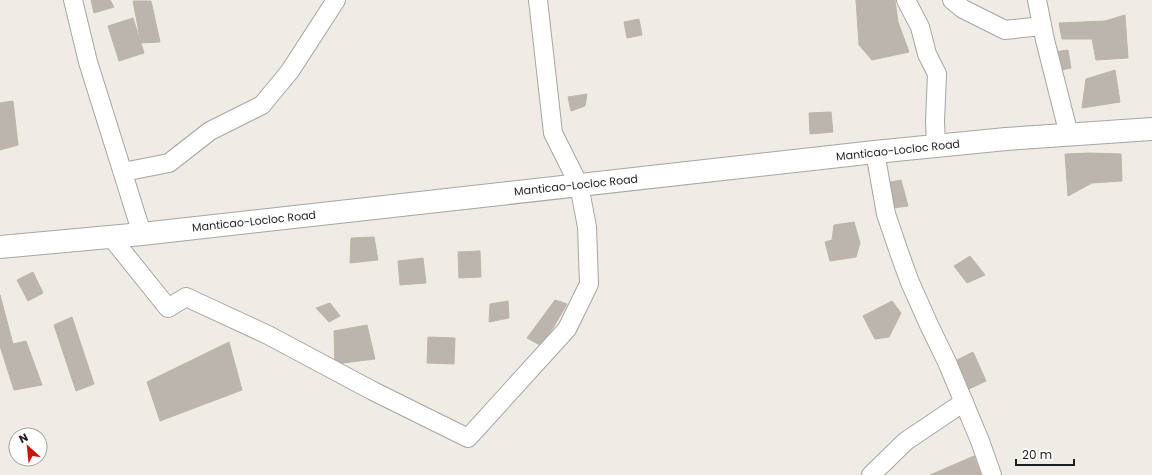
<svg xmlns="http://www.w3.org/2000/svg" width="1152" height="475" font-family="Poppins,sans-serif">
	<style>
		.building { fill: #bbb5ae; stroke: #c0b4a8 }
		.lines { fill: none; stroke-linecap: round; stroke-linejoin: round }
		.minor-casing { stroke: #a5a5a5; stroke-width: 20 }
		.tertiary-casing { stroke: #a5a5a5; stroke-width: 24 }
		.minor { stroke: #fff; stroke-width: 18 }
		.tertiary { stroke: #fff; stroke-width: 22 }
		.labels { text-anchor: middle; stroke-width: 3; stroke-linejoin: round; paint-order: stroke }
		.street-label { font-size: 11px; fill: #1e1e1e; stroke: #fff }
	</style>
	<rect width="100%" height="100%" fill="#efece5"/>
	<g class="building">
		<polygon points="91,0 110,0 114,7 94,13"/>
		<polygon points="856,0 895,0 898,22 909,52 872,60 859,45"/>
		<polygon points="133,1 151,1 160,42 141,43"/>
		<polygon points="1125,15 1128,58 1096,60 1092,39 1105,21"/>
		<polygon points="133,18 144,53 119,61 108,26"/>
		<polygon points="639,19 642,35 627,38 624,22"/>
		<polygon points="1105,21 1092,39 1062,39 1059,23"/>
		<polygon points="1068,50 1071,68 1057,71 1054,52"/>
		<polygon points="1115,70 1120,102 1082,108 1086,79"/>
		<polygon points="587,94 585,106 571,111 568,97"/>
		<polygon points="13,101 18,145 0,150 0,103"/>
		<polygon points="831,112 833,132 810,134 809,113"/>
		<polygon points="1089,153 1092,183 1068,196 1065,154"/>
		<polygon points="1089,153 1121,154 1122,181 1092,183"/>
		<polygon points="901,180 908,206 893,208 886,183"/>
		<polygon points="854,222 860,243 856,257 830,261 825,242 832,240 834,225"/>
		<polygon points="374,237 378,260 350,263 351,238"/>
		<polygon points="480,251 481,277 459,278 458,252"/>
		<polygon points="970,256 985,275 967,283 954,266"/>
		<polygon points="423,258 426,283 400,285 398,261"/>
		<polygon points="33,272 43,293 28,301 17,280"/>
		<polygon points="0,295 13,344 26,341 42,385 14,390 0,346"/>
		<polygon points="555,300 567,304 553,328 540,345 527,338"/>
		<polygon points="508,301 509,318 489,322 490,304"/>
		<polygon points="892,301 901,313 889,337 875,339 863,316"/>
		<polygon points="330,303 340,316 329,322 316,308"/>
		<polygon points="72,317 94,384 76,391 54,325"/>
		<polygon points="367,325 375,359 335,364 334,331"/>
		<polygon points="428,337 455,338 454,364 427,363"/>
		<polygon points="229,342 242,390 160,421 147,382"/>
		<polygon points="973,352 986,381 969,389 955,361"/>
		<polygon points="974,456 981,475 930,475"/>
	</g>
	<g class="lines">
		<g class="minor-casing">
			<g id="minor">
				<polyline points="73,0 88,62 142,234"/>
				<polyline points="906,0 920,27 927,54 937,74 935,121 936,146"/>
				<polyline points="952,0 963,9 1005,30 1042,26"/>
				<polyline points="1037,0 1045,40 1069,135"/>
				<polyline points="875,152 886,214 899,252 909,280 929,325 947,362 980,441 992,475"/>
				<polyline points="123,172 169,163 210,131 262,105 290,71 336,0"/>
				<polyline points="111,237 168,308 186,297 268,335 373,391 468,438 567,329 589,284 587,227 579,185 553,133 538,0"/>
				<polyline points="871,475 906,441 964,402"/>
			</g>
		</g>
		<g class="tertiary-casing">
			<polyline id="tertiary" points="0,247 142,234 875,152 1006,139 1152,129"/>
		</g>
		<use href="#minor" class="minor"/>
		<use href="#tertiary" class="tertiary"/>
	</g>
	<g class="labels">
		<g class="street-label">
			<text transform="translate(898 150) rotate(-6)" y="4">Manticao-Locloc Road</text>
			<text transform="translate(576 185) rotate(-6)" y="4">Manticao-Locloc Road</text>
			<text transform="translate(254 221) rotate(-6)" y="4">Manticao-Locloc Road</text>
		</g>
	</g>
	<g transform="translate(28 447) rotate(333)"><circle r="19" fill="#ffffff" stroke="#a5a5a5"/>
	<path d="M0-3L7 15L0 10L-7 15Z" fill="#c3180a"/>
	<text y="-6" font-size="11" font-weight="bold" text-anchor="middle" fill="#1e1e1e">N</text>
	</g>
	<path d="M1016 459v6h58v-6" fill="none" stroke="#1e1e1e" stroke-width="2"/>
	<text x="1022" y="459" font-size="12" fill="#1e1e1e" stroke="#ffffff" stroke-width="3" paint-order="stroke">20 m</text>
</svg>
